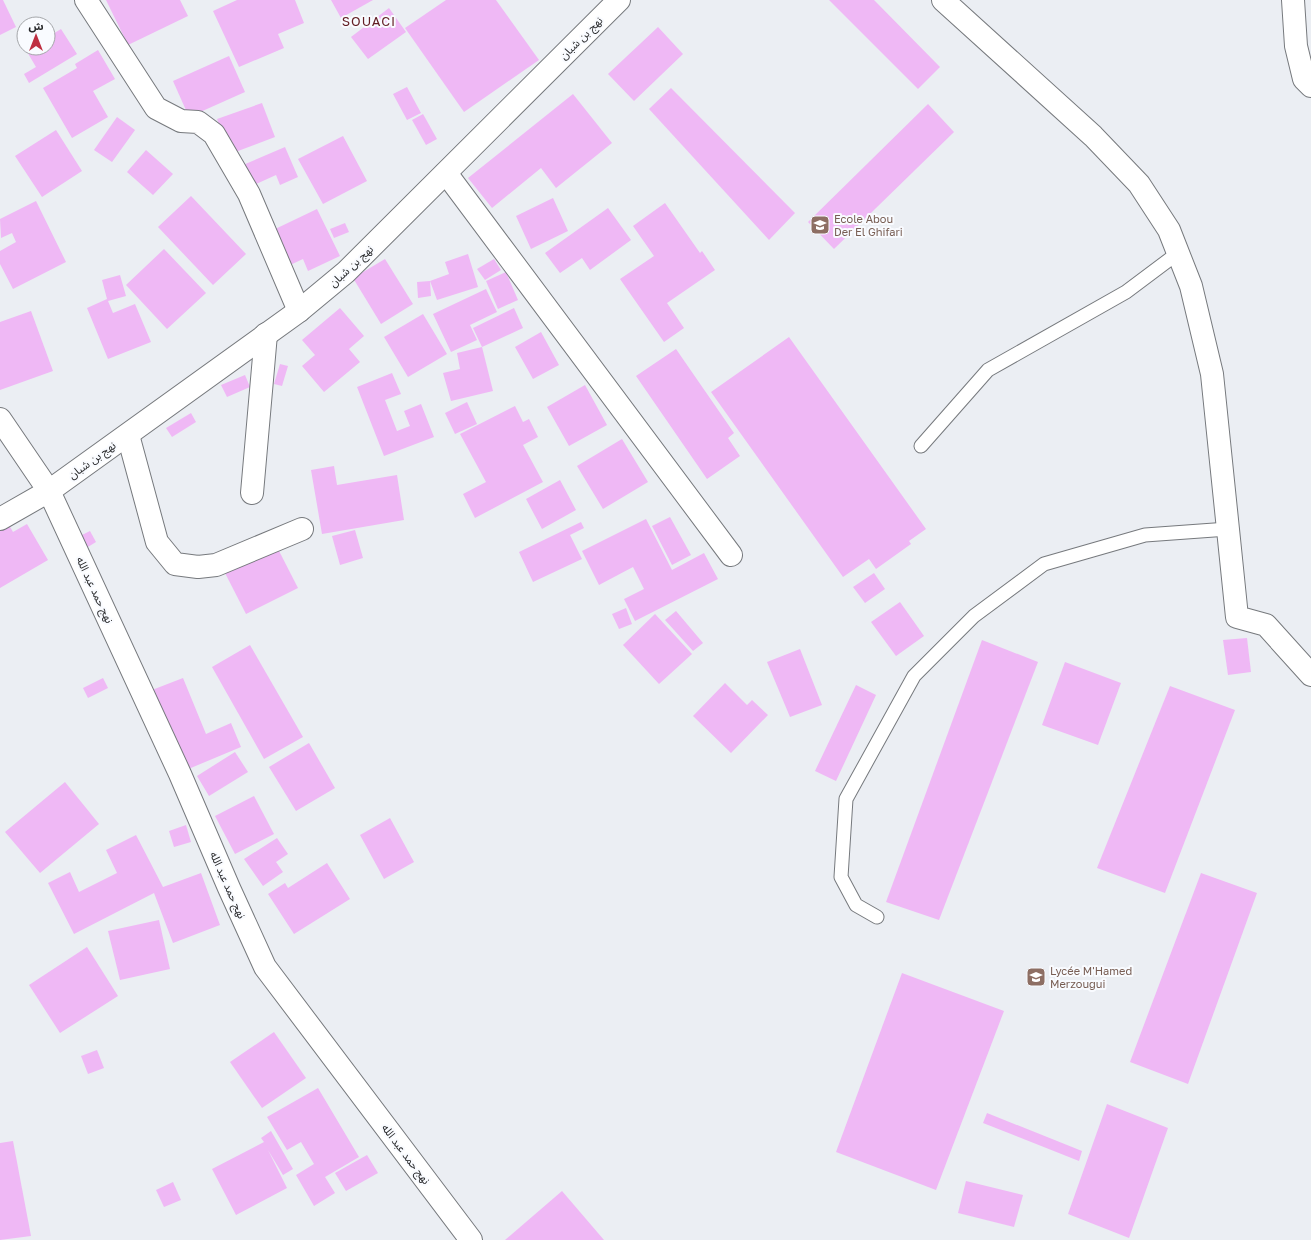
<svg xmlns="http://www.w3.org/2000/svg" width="1311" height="1240" font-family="'Golos Text','Noto Sans Arabic',sans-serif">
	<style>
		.building { fill: #efb8f5 }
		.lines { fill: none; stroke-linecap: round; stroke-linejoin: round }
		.service-casing { stroke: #76797d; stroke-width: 15 }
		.minor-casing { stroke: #76797d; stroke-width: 24 }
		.tertiary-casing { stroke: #76797d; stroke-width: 24 }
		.service { stroke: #fff; stroke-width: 13 }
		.minor { stroke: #fff; stroke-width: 22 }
		.tertiary { stroke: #fff; stroke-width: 22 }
		.labels { text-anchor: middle; stroke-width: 4; stroke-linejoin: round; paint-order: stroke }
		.street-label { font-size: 11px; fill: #27282a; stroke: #f9fbff }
		.education-label { font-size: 11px; fill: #785e54; stroke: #f9fbff; text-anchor: start }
		.quarter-label { font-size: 13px; letter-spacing: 1px; fill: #621d23; stroke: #f9fbff }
	</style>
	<rect width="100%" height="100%" fill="#ebeef3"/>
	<g class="building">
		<polygon points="0,0 3,0 16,27 0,35"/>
		<polygon points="106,0 180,0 188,16 128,45"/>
		<polygon points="237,0 295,0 304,23 278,34 284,48 239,67 213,11"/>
		<polygon points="331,0 373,0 341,18"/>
		<polygon points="446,0 496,0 539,60 464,112 405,28"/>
		<polygon points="829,0 874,0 940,67 918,89"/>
		<polygon points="389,8 406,32 368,59 351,37"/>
		<polygon points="658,27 683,54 634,101 608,74"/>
		<polygon points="61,29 77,54 29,83 24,74 36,67 26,50 29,48 48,48 48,37"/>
		<polygon points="98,50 115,79 93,91 108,117 72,138 43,88 77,68 75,64"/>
		<polygon points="229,56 245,92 189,117 173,81"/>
		<polygon points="407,87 421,113 407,120 393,94"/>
		<polygon points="671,88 795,213 769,240 649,109"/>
		<polygon points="573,94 612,143 556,188 541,168 492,208 468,178"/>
		<polygon points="262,103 275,137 230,154 217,119"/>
		<polygon points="928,104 954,132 834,249 808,222"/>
		<polygon points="423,114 437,139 426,145 412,120"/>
		<polygon points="117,117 135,130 112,162 94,150"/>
		<polygon points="56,130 82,171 42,197 15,156"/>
		<polygon points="343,136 367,181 323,204 298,159"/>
		<polygon points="285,147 298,177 280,185 276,175 252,186 243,165"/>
		<polygon points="146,150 173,174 153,195 127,172"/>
		<polygon points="191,196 246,254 213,285 158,227"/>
		<polygon points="553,198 568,231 531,249 516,216"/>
		<polygon points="36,201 66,262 13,289 0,264 0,251 16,242 12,233 1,238 0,219"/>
		<polygon points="665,203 700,253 702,251 715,270 667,303 684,328 664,342 620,279 654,256 633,226"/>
		<polygon points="608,208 631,240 590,270 582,258 560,273 545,253"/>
		<polygon points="317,209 340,256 308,271 303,259 288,266 271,231"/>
		<polygon points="345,223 349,232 334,238 330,229"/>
		<polygon points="164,249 206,293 167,329 126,285"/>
		<polygon points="468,254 478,287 437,300 430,281 431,296 418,298 417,282 430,281 449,274 445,262"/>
		<polygon points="385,259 413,304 381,324 353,278"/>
		<polygon points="494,259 501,270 485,280 477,269"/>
		<polygon points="506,272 518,300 498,309 486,281"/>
		<polygon points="120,275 126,296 108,301 113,313 135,304 151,342 108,359 87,308 107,299 102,280"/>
		<polygon points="486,289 497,312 470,325 477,340 451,352 433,314"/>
		<polygon points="340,308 364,336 349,349 360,362 324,392 302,366 315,355 302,340"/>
		<polygon points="514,308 523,328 482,347 473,328"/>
		<polygon points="31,311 53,371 0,390 0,322"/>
		<polygon points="423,314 447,354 408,377 384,337"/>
		<polygon points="541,332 559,365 533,379 515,347"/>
		<polygon points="789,337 926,529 909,541 911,544 876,569 869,559 843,577 711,392"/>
		<polygon points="482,347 493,391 451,401 443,373 460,369 457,353"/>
		<polygon points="676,349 734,433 728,438 740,456 707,479 636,376"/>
		<polygon points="280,364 288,366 282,386 274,384"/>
		<polygon points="392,373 401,394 385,400 397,431 410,426 404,411 421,404 434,437 384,456 357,387"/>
		<polygon points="245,375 250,387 227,397 221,385"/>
		<polygon points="585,385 607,425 569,446 547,407"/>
		<polygon points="467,402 477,424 455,434 445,413"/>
		<polygon points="515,406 523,422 529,419 538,437 523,445 543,482 475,518 463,494 486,482 460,434"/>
		<polygon points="191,413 196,422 172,437 166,428"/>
		<polygon points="622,439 648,482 603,509 577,466"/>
		<polygon points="334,466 337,485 397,475 404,520 322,534 311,470"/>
		<polygon points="560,480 576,510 542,529 526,499"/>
		<polygon points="670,517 691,555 672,565 652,526"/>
		<polygon points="646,519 672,570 704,553 718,579 635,621 624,599 644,589 633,567 599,585 582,551"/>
		<polygon points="581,522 584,528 570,535 582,559 533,582 519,552"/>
		<polygon points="27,524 48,560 0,588 0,530 9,525 13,532"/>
		<polygon points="355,530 363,558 340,565 332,536"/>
		<polygon points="90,531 96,542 83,550 76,538"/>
		<polygon points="277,547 298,588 246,614 225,573"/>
		<polygon points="874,573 885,589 865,603 853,587"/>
		<polygon points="900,602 924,636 896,656 871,622"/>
		<polygon points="626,608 632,624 619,629 612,614"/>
		<polygon points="676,611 703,643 693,651 665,620"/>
		<polygon points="655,614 692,654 659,684 623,645"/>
		<polygon points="1247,638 1251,672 1228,675 1223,640"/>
		<polygon points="982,640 1038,662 939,920 886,902"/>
		<polygon points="250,645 303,737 264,759 212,667"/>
		<polygon points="800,649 822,705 790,717 767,662"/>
		<polygon points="1065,662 1121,683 1098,745 1042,725"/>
		<polygon points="103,678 108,688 88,698 83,688"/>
		<polygon points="183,678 206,734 231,723 241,747 186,770 152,690"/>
		<polygon points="725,683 747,705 752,700 768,715 731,753 693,716"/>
		<polygon points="856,685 876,695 836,781 815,771"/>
		<polygon points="1170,686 1235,710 1165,893 1097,868"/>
		<polygon points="309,743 335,788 296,811 269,767"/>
		<polygon points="235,752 248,772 209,796 197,776"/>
		<polygon points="65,782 99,824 40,873 5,832"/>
		<polygon points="254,796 274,834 235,854 215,816"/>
		<polygon points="390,818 414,862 384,879 360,835"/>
		<polygon points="186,825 191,842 174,847 169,831"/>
		<polygon points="136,835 163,887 201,873 220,925 173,943 154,893 74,934 48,883 70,872 79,892 117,873 106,850"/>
		<polygon points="277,838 288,854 276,862 283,872 263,886 244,859"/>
		<polygon points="327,863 350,899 294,934 268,894 285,883 288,888"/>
		<polygon points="1201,873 1257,893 1188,1084 1130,1062"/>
		<polygon points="159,920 170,969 120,980 108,931"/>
		<polygon points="87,947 118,996 60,1033 29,985"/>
		<polygon points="902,973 1004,1011 936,1190 836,1152"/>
		<polygon points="274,1032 306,1078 262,1108 230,1062"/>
		<polygon points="97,1050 104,1068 88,1074 81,1056"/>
		<polygon points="318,1088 359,1157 325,1177 335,1193 314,1206 296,1175 314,1164 301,1142 287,1150 267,1117"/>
		<polygon points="1107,1104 1168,1128 1129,1238 1068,1214"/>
		<polygon points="987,1113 1082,1151 1079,1161 983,1123"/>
		<polygon points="271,1131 293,1169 283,1175 268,1150 287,1188 236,1215 212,1169 264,1142 261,1138"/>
		<polygon points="13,1141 31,1236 0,1240 0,1143"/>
		<polygon points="367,1155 378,1173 346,1191 335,1173"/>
		<polygon points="966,1181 1023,1195 1014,1227 958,1213"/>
		<polygon points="173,1182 181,1200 164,1207 156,1190"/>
		<polygon points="562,1191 604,1240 505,1240"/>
	</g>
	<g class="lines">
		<g class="service-casing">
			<g id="service">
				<polyline points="921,446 988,370 1126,292 1178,253"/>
				<polyline points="877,917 856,905 841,877 846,799 914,676 974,616 1044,564 1145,535 1228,529"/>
			</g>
		</g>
		<g class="minor-casing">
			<g id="minor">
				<polyline points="86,0 156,108 181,121 198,122 214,134 249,194 299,311"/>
				<polyline points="943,0 1093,136 1139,184 1169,230 1191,286 1212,374 1237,617 1266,625 1311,675"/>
				<polyline points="1293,0 1296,46 1304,79 1311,86"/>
				<polyline points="446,173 731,555"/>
				<polyline points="0,419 49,491 180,774 229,888 265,967 471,1240"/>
				<polyline points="128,435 157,542 175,564 198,567 216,565 302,529"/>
				<polyline points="252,493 266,334"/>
			</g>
		</g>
		<g class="tertiary-casing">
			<polyline id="tertiary" points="0,519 49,491 299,311 346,272 619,0"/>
		</g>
		<use href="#service" class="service"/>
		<use href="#minor" class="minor"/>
		<use href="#tertiary" class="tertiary"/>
	</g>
	<defs>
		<g id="school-square" transform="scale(1)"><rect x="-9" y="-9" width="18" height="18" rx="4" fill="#8d6e63" stroke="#f9fbff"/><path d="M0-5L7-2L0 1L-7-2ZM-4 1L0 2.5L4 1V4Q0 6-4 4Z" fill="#fff"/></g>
	</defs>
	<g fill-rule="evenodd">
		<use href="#school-square" x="820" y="225"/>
		<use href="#school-square" x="1036" y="977"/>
	</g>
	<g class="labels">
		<g class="street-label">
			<text transform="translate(581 38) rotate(-45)" y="4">نهج بن شبان</text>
			<text transform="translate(351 266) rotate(-43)" y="4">نهج بن شبان</text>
			<text transform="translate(92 460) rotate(-36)" y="4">نهج بن شبان</text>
			<text transform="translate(95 590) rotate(65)" y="4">نهج حمد عبد الله</text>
			<text transform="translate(228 885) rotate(66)" y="4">نهج حمد عبد الله</text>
			<text transform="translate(406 1154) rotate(53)" y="4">نهج حمد عبد الله</text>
		</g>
		<g class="education-label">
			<text x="834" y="223">Ecole Abou<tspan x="834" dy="13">Der El Ghifari</tspan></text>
			<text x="1050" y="975">Lycée M'Hamed<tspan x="1050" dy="13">Merzougui</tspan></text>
		</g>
		<g class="quarter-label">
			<text x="369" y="26">SOUACI</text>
		</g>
	</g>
	<g transform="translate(36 36)"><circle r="19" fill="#f9fbff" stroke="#a5a7aa"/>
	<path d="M0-3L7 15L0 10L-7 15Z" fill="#be2e41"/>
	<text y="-6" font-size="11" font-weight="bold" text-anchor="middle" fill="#27282a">ش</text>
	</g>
</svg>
